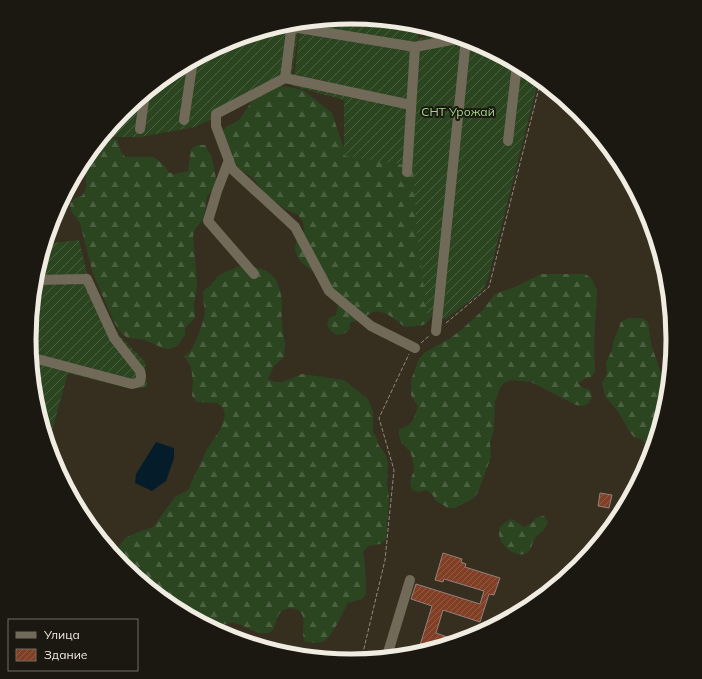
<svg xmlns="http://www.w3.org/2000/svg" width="702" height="679" font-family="Mulish,sans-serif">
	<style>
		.forest { fill: url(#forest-firs) }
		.garden { fill: url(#garden-furrows) }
		.water { fill: #051d2a }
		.building { fill: url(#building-hatch); stroke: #958079 }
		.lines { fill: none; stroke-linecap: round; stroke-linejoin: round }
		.path { stroke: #908b7e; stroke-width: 1; stroke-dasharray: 4 2; stroke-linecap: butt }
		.minor { stroke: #726a59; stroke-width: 10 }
		.labels { text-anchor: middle; stroke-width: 4; stroke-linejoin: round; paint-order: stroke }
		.park-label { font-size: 12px; fill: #9eda86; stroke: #1b1811 }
		.rim { fill: none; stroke: #f0ece2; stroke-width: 5 }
	</style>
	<defs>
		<pattern id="forest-firs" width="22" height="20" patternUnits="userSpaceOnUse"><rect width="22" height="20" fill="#2c4521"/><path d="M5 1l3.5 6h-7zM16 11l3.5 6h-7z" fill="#4b6041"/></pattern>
		<pattern id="garden-furrows" width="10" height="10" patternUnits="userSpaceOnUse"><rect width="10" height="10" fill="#2c4521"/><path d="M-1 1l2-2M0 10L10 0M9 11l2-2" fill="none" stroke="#4b6041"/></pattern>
		<pattern id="building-hatch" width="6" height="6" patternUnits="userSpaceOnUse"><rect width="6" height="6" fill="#813f26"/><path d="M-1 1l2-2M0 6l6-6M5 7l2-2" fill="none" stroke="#935b45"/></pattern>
	</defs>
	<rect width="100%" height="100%" fill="#362f20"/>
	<g class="forest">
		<path d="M274 85 288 87 303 90 332 113 343 146 348 152 416 163 435 307C427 328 426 325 405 327 396 321 385 309 373 312 369 313 366 317 362 319 358 320 354 321 350 323L349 330 344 334 337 335 331 331 327 325 329 318 336 315 339 301 333 288 301 262 297 256 295 249 296 242 301 236 304 229 303 222 298 215 285 209 266 195 253 178 235 166 220 135 225 128 239 120 260 89Z"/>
		<polygon points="110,138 117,139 121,152 125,157 154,157 165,166 168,172 174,174 188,171 191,149 198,145 205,145 212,158 216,179 215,186 207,197 204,218 195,229 193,236 197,284 194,305 195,318 185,328 185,335 177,346 170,349 163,348 142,339 128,338 122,334 114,322 93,274 80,223 71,211 70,204 75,198 82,196 86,189 86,162 91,151 98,142"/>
		<path d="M239 266C266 267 279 272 282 302 282 309 281 316 282 323 282 330 284 336 285 342 285 347 284 352 284 357L274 366 268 379 275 382H282L302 374 344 380 368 399 373 412V432L377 438 378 444 386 456 388 463 387 484 389 498 386 540 380 544 368 546 363 552 365 565 366 594 362 599 348 603C343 612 332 637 324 641 318 644 311 642 305 642 304 639 303 636 303 633 303 627 304 622 303 617 301 608 288 605 281 612 274 618 277 632 267 633 257 635 244 625 235 623 230 622 217 627 211 629L172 608 123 567 113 555 125 538 138 532 153 527 175 497 188 490 207 449 220 430 225 415 223 408 217 403 197 402 192 396 193 382 191 367 184 356C185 355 187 354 189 353 194 348 205 319 205 312 205 302 201 301 204 290L210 286 219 275Z"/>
		<path d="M541 274H585L591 278 597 290 594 345 595 372 591 377 584 379 578 383 583 388 590 390 592 397 589 403 583 406 576 405 531 382 510 380 504 383 500 388 495 401 494 429 490 443 491 457 478 492 474 498 455 508H448L436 501 432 494 426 490 419 492 412 490C408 479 412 479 414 469 414 466 412 460 412 457 409 445 398 448 399 429 413 426 413 419 418 407L411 395V380L419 359 424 353 449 339 461 330 483 310 495 294 515 287Z"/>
		<polygon points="628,318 642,318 648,322 651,344 663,379 670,380 667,403 649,463 636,486 636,485 637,477 641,471 642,457 646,451 646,444 641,439 634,437 629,431 619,413 605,396 602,383 607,374 606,363 612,350 613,343 621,322"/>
		<path d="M544 516 548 522C544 534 539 531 535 539 532 542 532 548 529 551 515 566 480 529 512 519L524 527 532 523 537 517Z"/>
	</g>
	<g class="garden">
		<polygon points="351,17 414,23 420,25 418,39 442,32 475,42 530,71 539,78 488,279 482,291 446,319 427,313 417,235 413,166 344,156 344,100 293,86 301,22"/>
		<polygon points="300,22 291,81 195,127 140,137 106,137 103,136 123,111 172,71 228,41 288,23"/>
		<polygon points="79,240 87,273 119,335 145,362 147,387 131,389 68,373 48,445 35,402 29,339 35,276 44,244"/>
		<polygon points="76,505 114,543 109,550 83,518"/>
	</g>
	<polygon class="water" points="156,442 174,448 174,458 166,481 152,491 135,483 136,474"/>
	<g class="building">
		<polygon points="600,493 612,495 609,508 598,506"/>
		<polygon points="443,553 462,559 461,562 466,564 465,567 500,578 494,595 489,594 480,622 443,610 436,633 461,642 417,655 432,606 411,599 416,584 480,604 484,591 444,579 443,582 435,580"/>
		<polygon points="528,598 538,602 530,608 522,612"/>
	</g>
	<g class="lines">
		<g class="path">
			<polyline points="446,323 489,287 541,80"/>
			<polyline points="421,343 429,336"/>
			<polyline points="361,661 385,560 394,470 379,418 409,354"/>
		</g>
		<g class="minor">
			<polyline points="292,27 415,47 462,38"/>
			<polyline points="285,78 292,23"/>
			<polyline points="411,105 285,78 216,114 216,126 232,169 295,227 329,291 371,326 415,348"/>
			<polyline points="184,120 193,60"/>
			<polyline points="140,129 145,93"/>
			<polyline points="508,141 517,64"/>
			<polyline points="229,160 217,191 208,221 254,274"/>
			<polyline points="407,172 415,47"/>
			<polyline points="436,331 466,39"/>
			<polyline points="30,357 132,384 140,382 141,376 140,371 114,338 87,279 34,280"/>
			<polyline points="386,659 410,580"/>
		</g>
	</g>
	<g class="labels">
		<g class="park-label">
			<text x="458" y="116">СНТ Урожай</text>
		</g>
	</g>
	<path d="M0 0H702V679H0ZM36 339a315 315 0 1 1 630 0a315 315 0 1 1-630 0Z" fill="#1b1811" fill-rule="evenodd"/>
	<path class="rim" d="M36 339a315 315 0 1 1 630 0a315 315 0 1 1-630 0Z"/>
	<rect x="8" y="619" width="130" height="52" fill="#1b1811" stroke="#706d65"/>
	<rect x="16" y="632" width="20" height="6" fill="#726a59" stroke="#706d65"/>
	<text x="44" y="639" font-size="12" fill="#f0ece2">Улица</text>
	<rect x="16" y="649" width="20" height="12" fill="url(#building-hatch)" stroke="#706d65"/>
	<text x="44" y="659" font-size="12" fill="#f0ece2">Здание</text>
</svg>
